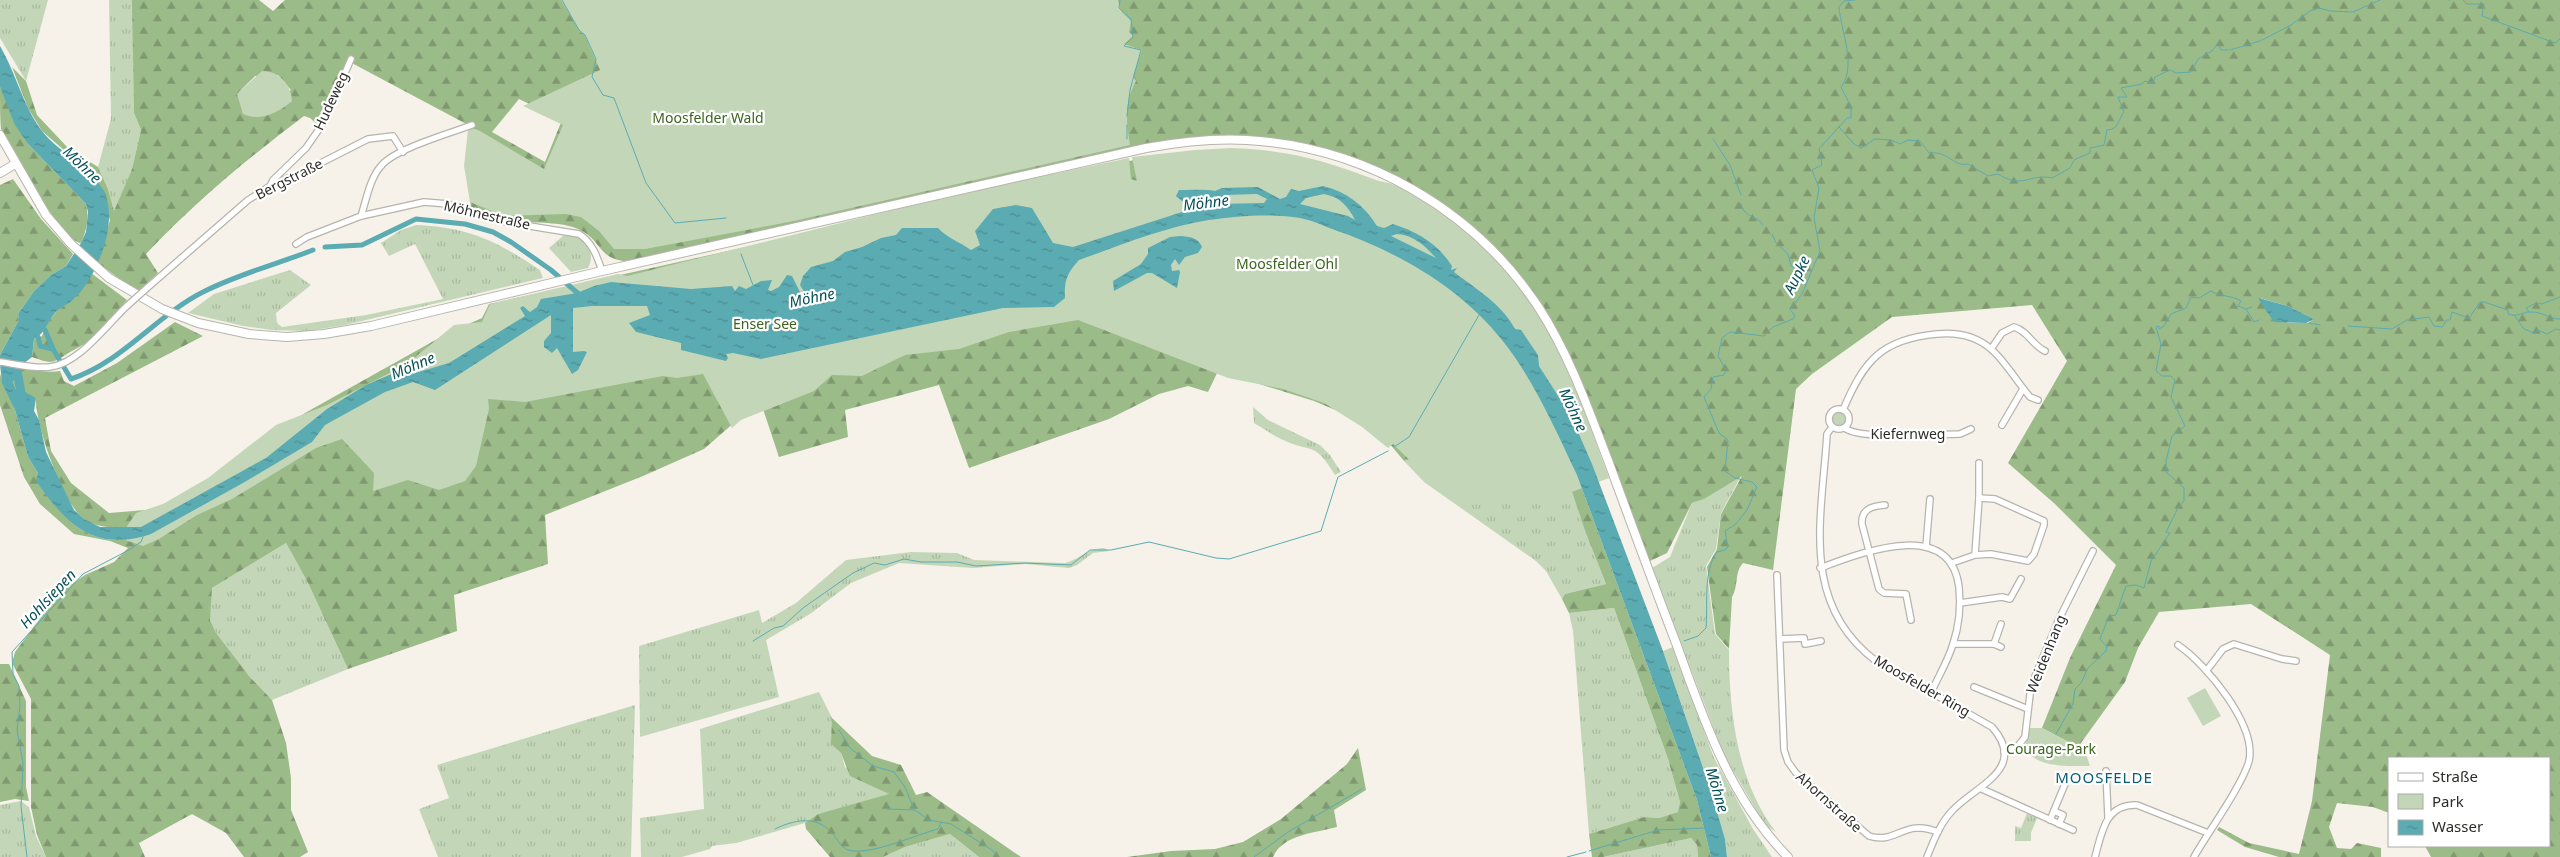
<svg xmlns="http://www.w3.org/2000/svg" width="2560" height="857" font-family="'Noto Sans',sans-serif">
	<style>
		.grass { fill: url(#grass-tufts) }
		.forest { fill: url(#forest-firs); fill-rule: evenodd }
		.green { fill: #c3d7b8 }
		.water { fill: url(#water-ripples); fill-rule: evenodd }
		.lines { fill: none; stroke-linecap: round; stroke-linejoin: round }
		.stream { stroke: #5babb2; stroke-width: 1 }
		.canal { stroke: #5babb2; stroke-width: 5 }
		.river { stroke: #5babb2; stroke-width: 9 }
		.street-casing { stroke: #b7b4ad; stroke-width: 8 }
		.secondary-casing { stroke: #b7b4ad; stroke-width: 10 }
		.street { stroke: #fff; stroke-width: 5.5 }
		.secondary { stroke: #fff; stroke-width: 8 }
		.street-bridge-casing { stroke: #b7b4ad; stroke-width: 8; stroke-linecap: butt }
		.street-bridge { stroke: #fff; stroke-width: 5.5 }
		.labels { text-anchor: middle; stroke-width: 4.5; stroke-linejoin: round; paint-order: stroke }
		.street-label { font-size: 14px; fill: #2d2c29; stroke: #fff }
		.park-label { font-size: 14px; fill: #3c641e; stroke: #fff }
		.water-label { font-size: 15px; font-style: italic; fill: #055056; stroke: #fff }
		.neighbourhood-label { font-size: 15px; letter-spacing: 1px; fill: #085e74; stroke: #fff }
	</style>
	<defs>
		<pattern id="grass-tufts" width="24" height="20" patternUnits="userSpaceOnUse" patternTransform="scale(1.25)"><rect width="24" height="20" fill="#c3d7b8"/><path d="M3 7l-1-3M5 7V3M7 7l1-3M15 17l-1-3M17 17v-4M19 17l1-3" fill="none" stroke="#a8b99e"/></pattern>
		<pattern id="forest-firs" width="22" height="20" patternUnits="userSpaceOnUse" patternTransform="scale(1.25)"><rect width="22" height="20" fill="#9bbb88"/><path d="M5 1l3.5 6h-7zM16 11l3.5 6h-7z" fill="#7f986f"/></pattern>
		<pattern id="water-ripples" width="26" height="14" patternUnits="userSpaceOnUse" patternTransform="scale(1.25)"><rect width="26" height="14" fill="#5babb2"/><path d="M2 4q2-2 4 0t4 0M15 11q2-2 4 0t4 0" fill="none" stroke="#4c8b91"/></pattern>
	</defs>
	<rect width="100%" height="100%" fill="#f6f2ea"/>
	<g class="grass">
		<polygon points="0,0 48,0 26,81 0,38"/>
		<polygon points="109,0 133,0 134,113 141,130 132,169 114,212 108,189 98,167 111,119"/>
		<path d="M416 225C468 227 497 241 540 270L543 278 345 325 308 331 272 330 243 326 188 313 214 294 290 270 311 285 276 313 277 323 282 327 366 315 443 299 415 244 389 256 381 243 401 230Z"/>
		<path d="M564 235C581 233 598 251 588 268L571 272 549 248Z"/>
		<path d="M1253 407 1268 420 1320 445 1330 455 1341 472 1335 475C1314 440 1312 454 1281 439 1272 435 1263 428 1254 423Z"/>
		<circle cx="1839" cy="419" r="8"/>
		<polygon points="1559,453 1585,531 1606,584 1565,594 1562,599 1546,571 1536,561 1424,482 1404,461 1411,459"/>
		<path d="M1741 476 1721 513 1716 549 1706 566 1715 634 1729 650C1729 711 1737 782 1776 832L1765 825 1724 755 1652 568 1670 557 1692 503 1703 499Z"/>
		<path d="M286 543 308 583 348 669 272 700C255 683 215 641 210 619 208 609 210 598 212 588Z"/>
		<path d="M1104 548 1109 551 1093 553 1077 565 1069 568 1025 564 973 568 899 563 851 583 810 614 766 640 779 697 640 737 639 646 759 610 762 623 796 603 846 560 911 552 957 553 974 560 1065 563C1083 558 1084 549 1104 548Z"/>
		<polygon points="1614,608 1668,759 1680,802 1679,812 1659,818 1644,817 1589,834 1573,631 1569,613"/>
		<polygon points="1673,647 1714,758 1753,829 1772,857 1727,857 1725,839 1712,794 1663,651"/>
		<polygon points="819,692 832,718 832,744 841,753 845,767 890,795 818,814 805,823 736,843 712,846 710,849 682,857 641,857 640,818 704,809 700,729"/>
		<polygon points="635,705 631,857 438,857 419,809 449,798 437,765"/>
		<polygon points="21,801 29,807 36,836 46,857 0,857 0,805"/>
		<polygon points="2027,813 2037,818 2031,833 2031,841 2015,841 2015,826 2021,828"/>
		<polygon points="950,834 979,857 883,857 905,847"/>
		<polygon points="1691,838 1697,845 1698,857 1603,857"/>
	</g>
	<g class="forest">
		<path d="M132 0H259L273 11 285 0H2560V857H2431L2425 846H2549V758H2389V813L2373 807 2337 803 2329 827 2337 848 2351 849 2357 843 2381 848V857H2279L2245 847 2217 830 2219 827 2249 843 2299 854 2312 801 2330 655 2251 604 2159 612 2138 648 2125 682 2078 747 2042 728 2070 658 2116 565 2055 504 2008 463 2067 361 2032 305 1892 317 1812 374 1796 389 1773 570 1743 563C1734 573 1739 585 1732 597L1729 649 1716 634 1707 567 1717 549 1721 514 1742 476 1704 499 1692 503 1667 553 1650 561 1614 478 1578 381 1499 257 1388 175 1288 144 1201 139 750 238 625 261C599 259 601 241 582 231 564 221 540 224 521 221 504 218 487 212 471 207L466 166 472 127 348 61 319 126 310 118 304 116C248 158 194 203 146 254L158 273 137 292 98 263 110 220 95 177 42 131 28 108 12 67 26 81 37 115 68 148 98 167 108 189 114 211 132 169 141 130 134 113ZM278 75 291 90 243 114 239 92 255 76ZM519 99 562 120 545 162 492 132ZM2260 298 2288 306 2312 318 2313 320 2308 323H2288Z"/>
		<path d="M0 87 28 144 86 204C89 217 87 230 81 243 63 242 9 148 1 129 0 118 0 99 0 87Z"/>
		<path d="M1155 156 1162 189 612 282 141 527C122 527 101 530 85 520 64 507 34 421 36 398L18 395 13 382 17 378 0 364V371V364C18 366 43 374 60 371L64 381 74 386 117 363 175 322 203 336 45 418 51 451 71 483 109 513 170 508 236 468 305 413 448 333 482 318 489 304C608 278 726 251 846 225 949 202 1051 175 1155 156Z"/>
		<polygon points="13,179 41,219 73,254 66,266 51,275 34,291 18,314 19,320 0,355 0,185"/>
		<path d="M1255 217C1270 217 1287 215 1301 218 1312 220 1323 226 1333 229 1396 251 1459 287 1502 340 1534 380 1555 429 1577 475L1697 800 1711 857H1698L1697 845 1691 838 1603 857H1592L1589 834 1644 817 1659 818 1678 812 1680 802 1668 759 1614 608 1569 613 1562 599 1565 594 1606 584 1585 531 1559 453 1522 385 1407 447 1411 459 1404 461 1384 437 1379 438 1345 414 1314 401 1218 371 1208 392 1188 386 1159 394 1109 419 969 468 939 385 845 410 848 437 779 457 760 400 704 449 643 476 545 515 548 564 454 595 457 631 348 669 308 583 286 543 212 588 210 620 216 633 249 676 272 700 286 743 291 778V810L308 852 300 857H244L226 833 192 814 139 843 145 857H46L37 835 31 807V699L12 663 15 652 59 593 85 575 114 562 128 548 110 541 74 534 40 504 24 477 0 405V374L15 410 28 457 38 473 37 481C66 524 94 553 151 534L243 483 312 442 325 425 385 392 413 382 435 390 551 314V333L544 341V346L552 353 557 347 572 373 578 370 587 353 584 351 573 353 572 308 592 306H647L650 315 629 323 636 332 682 343 681 350 726 361 728 358 726 354 733 353 761 359 1003 308 1054 307 1065 298C1064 281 1067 273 1079 260L1167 230 1209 220ZM1180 236C1190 237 1198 237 1202 247L1198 253 1185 257 1179 264 1175 259 1171 265 1172 271 1179 270 1180 272 1177 288 1152 273H1147L1114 291 1113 281C1124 276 1152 260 1148 248L1170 237Z"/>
		<path d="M91 273 127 300C118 309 112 322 103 330 92 341 80 346 67 354 51 364 52 364 32 357L34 339 42 336 48 322 58 310 75 298Z"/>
		<polygon points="0,664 9,664 26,701 26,787 29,801 15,799 0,802"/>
		<polygon points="832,718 872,756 901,765 916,795 927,792 1021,857 979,857 950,834 905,847 883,857 830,857 806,829 805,823 818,814 889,794 850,776 841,753 831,744"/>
		<path d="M1358 748 1366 790 1334 810 1337 827C1316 833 1283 834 1273 857H1127L1171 851 1215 849 1243 842 1281 819 1347 764Z"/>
	</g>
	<g class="green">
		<path d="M561 0H1118L1121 11 1131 21 1129 32 1133 36 1124 44 1142 50 1133 76 1136 81C1124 103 1126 120 1130 145L794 221 645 249H614L599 231 581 217 566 214 504 216 470 202 464 166 468 130 473 128 480 131 544 169 563 125 523 106 600 70 584 34 580 32Z"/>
		<path d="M262 71C279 71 291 84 292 101 278 113 260 122 243 114L237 94Z"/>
		<path d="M1232 148C1288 150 1324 160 1376 180 1382 182 1388 182 1394 185 1408 190 1421 199 1434 207 1535 270 1570 371 1609 478L1545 502 1527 498 1482 505 1459 503 1434 484 1393 444 1388 448 1362 427 1324 403 1283 389 1228 378 1078 320 1009 332 959 349 905 355 862 376 832 375 814 391 741 420 732 428 703 374 677 378 663 376 525 402 488 399 489 409 476 466 465 481 439 490 408 480 373 491 374 473 342 439 316 448 232 499 197 515 159 539 143 546 119 538 136 513 163 504 208 478 276 425 327 405 407 364 454 325 482 322 490 304 618 274 627 276 957 194 1129 158 1131 179 1137 181 1132 157 1195 150Z"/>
		<polygon points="2205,688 2221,716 2203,726 2187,698"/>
		<path d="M2030 728H2042L2085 751 2090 766C2071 766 2031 769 2025 745Z"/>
	</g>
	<g class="water">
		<path d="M0 46C16 73 23 106 42 131 59 153 87 163 102 188 121 218 98 276 74 299 69 304 61 307 56 312 46 323 46 333 34 339L32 357 23 364 0 360V355L19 320 18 314 34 291 51 275 66 266 81 243 86 232 88 212 86 204 28 144 15 125 0 87Z"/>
		<path d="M1323 186C1347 192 1364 205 1377 226L1384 228 1393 224C1418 232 1438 244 1452 266L1451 270 1457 268 1454 272C1476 289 1502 304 1515 329L1521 330 1538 355 1539 366 1571 416 1592 464 1663 651 1712 794 1725 839 1727 857H1711L1697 800 1577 475C1555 429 1534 380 1502 340 1459 286 1396 251 1332 229 1322 225 1311 220 1300 218 1272 213 1237 216 1209 220 1165 227 1121 245 1079 260 1067 273 1064 281 1065 298L1054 307 1003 308 761 359 733 353 726 354 728 358 726 361 681 350V343L636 332 629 323 650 315 647 306H592L573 308V352L584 351 587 352 578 370 572 374 557 348 552 353 544 347V341L551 333V315L435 390 413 382 385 392 325 425 312 442 243 483 151 534C94 553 66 524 36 481L38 473 28 457 15 410 2 383 0 364 23 367 13 382 18 395 23 391 36 398 34 411 39 420 46 452 74 510 84 519 100 527H141L266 458 327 409 366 385 401 370 415 373 449 363 525 316 520 308 523 306 530 312 537 307 541 299 577 293 594 286 611 282 691 289 732 286 735 291 739 286 746 289 761 281 772 280 768 290 771 291 779 287 787 275 792 276 802 296 808 298 800 285 803 276 811 267 833 261 845 252 862 247 881 238 896 235 902 228H938C947 238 960 242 971 250L980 245 975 231 993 209 1016 205 1032 208 1053 243 1073 247 1207 204 1206 200 1201 199 1182 201 1176 196 1179 190C1187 190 1210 189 1215 191L1222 188 1258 187 1280 199 1286 197 1291 189 1299 191ZM1257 194 1267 199 1264 203 1216 204 1224 195ZM1324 194C1340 197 1348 206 1355 220L1348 216 1300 204 1306 198ZM1397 234C1414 235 1425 246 1436 258L1391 236Z"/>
		<path d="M1180 236C1190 237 1198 237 1202 247L1198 253 1185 257 1179 265 1175 259 1171 265 1172 271 1179 270 1180 272 1177 288 1152 273H1147L1114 291 1113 281 1141 264 1148 254V248L1170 237Z"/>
		<polygon points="2259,298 2288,306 2312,318 2313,320 2306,323 2274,322 2259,300"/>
	</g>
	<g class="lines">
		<g class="stream">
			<polyline points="562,0 579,30 585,35 596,59 592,77 603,95 614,98 646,183 675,223 726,218"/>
			<polyline points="1120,0 1119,8 1131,19 1133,37 1124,46 1141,50 1130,90 1127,116"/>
			<polyline points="2449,0 2450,0"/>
			<polyline points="2463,0 2467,4 2484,4 2482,16 2555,43 2560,39"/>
			<polyline points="2230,50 2260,41 2291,25 2310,11 2319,8 2330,11 2353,12 2380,0"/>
			<polyline points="1127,125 1127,139"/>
			<path d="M1839 127 1854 144 1861 148 1875 139 1891 140 1900 144 1908 140 1920 141 1929 153C1950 151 1953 167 1968 164L1988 176 1998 174C2024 190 2028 173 2052 178L2070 168 2074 160 2090 153V148L2104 145 2107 130C2119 130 2118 119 2124 112L2118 97H2127L2121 88 2142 84 2145 81 2153 83 2155 77 2170 70 2176 73 2191 72 2198 59 2212 51 2218 43 2221 50H2228"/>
			<polyline points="1713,139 1730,165 1741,195"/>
			<path d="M1741 204C1745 219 1757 215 1763 225"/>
			<polyline points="1772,234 1776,243 1788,254 1791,266 1796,268 1804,284"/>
			<polyline points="741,254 753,285"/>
			<polyline points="2246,309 2252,307"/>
			<polyline points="2529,312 2526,308 2536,303 2542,304 2560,297"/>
			<polyline points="2515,316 2524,329 2534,333 2538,330 2547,334 2556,329 2560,330"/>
			<polyline points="2309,323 2320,325"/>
			<path d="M2348 326 2392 329 2407 320 2429 317 2434 326 2442 327 2447 320H2450L2452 312 2469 318 2480 302H2484L2508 310V314C2517 318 2524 311 2532 312 2542 312 2550 319 2560 319"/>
			<polyline points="1394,447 1409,437 1479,315"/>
			<polyline points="753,641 774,628 783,626 803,608 853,573 874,563 885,565 904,559 921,562 957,562 976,566 1025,563 1071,565 1090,550 1111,550 1149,542 1216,558 1229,559 1321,531 1338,477 1388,451"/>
			<path d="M1684 641 1698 636 1706 628C1708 606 1703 570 1717 552L1725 550 1728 547 1725 531 1736 524 1747 510 1757 487 1752 482 1735 478 1725 471 1728 440 1719 433 1704 397 1711 389 1713 377 1724 375 1726 370 1718 356 1722 338 1730 332 1764 336 1773 327 1793 319 1795 316 1790 309 1802 294 1820 251 1814 218 1819 188 1812 170 1822 165 1819 149 1847 118H1851V107L1841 87C1857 67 1841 31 1839 7L1844 1 1855 0"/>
			<polyline points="839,730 850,748 873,766 894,772 905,787 914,809"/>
			<path d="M2056 734 2073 704 2075 689 2081 683 2088 668 2106 651 2107 647 2100 639 2109 616 2116 615 2126 586 2136 585 2144 588 2151 561 2170 533 2166 532 2178 508 2184 501V488L2166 472V461L2172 436 2185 426 2171 397 2175 380 2171 376H2162L2156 371 2161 344 2156 327 2159 326V329L2164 326 2171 314 2186 308 2191 297 2199 298 2211 291C2221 297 2231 295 2241 301L2238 306 2246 309 2254 322 2259 320"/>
			<polyline points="887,809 915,810 929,820 951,824 992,850 998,857"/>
			<path d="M775 829C793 820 816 815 831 832 839 840 841 850 853 851 877 853 915 835 938 829L941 823"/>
			<polyline points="1589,851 1658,830 1705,828"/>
			<polyline points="27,857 21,806 23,763 17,730 20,707 19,686 13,674 12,652 83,574 127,551 141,542 143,537"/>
			<polyline points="1254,857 1288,832 1362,789"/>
			<polyline points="1567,857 1586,852"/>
		</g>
		<g class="canal">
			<polyline points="325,247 362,245 416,219 465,224 493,232 511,242 551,270 581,296"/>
			<polyline points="45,330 53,349"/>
			<path d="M38 337 40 346 53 349 71 379C123 362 156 315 205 291 239 274 277 264 313 250"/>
		</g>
		<polyline class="river" points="16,365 23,404"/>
		<g class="street-casing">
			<g id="street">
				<polyline points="270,186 273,180 306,148 324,122 351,59"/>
				<path d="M361 216C366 201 370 178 381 166 394 149 451 133 472 125"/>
				<path d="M296 244 307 237 361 216 424 202 448 204 505 222 579 234C592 242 597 256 602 271"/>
				<polyline points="147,288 248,200 270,186 309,169 368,139 393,136 403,152"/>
				<path d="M1991 349 2002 333 2014 327C2028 331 2032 345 2045 351"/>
				<path d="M0 362C16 364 34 369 50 367 80 363 107 324 128 305"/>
				<circle cx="1839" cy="419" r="10"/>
				<path d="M1843 410C1864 360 1882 339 1937 334 1957 332 1976 336 1991 349 2006 362 2017 382 2030 397L2038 400"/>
				<polyline points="2002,425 2023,389"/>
				<path d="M1832 427 1827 434C1822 517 1799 603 1876 661L1992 727C2029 769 1975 786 1953 810 1940 823 1934 840 1927 857"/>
				<path d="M1845 428C1858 440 1938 434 1960 434L1971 429"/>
				<polyline points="1979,463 1979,498"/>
				<path d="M1885 505C1872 506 1861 509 1862 524L1879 589 1884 593 1906 594 1911 620"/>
				<polyline points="1926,547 1930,499"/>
				<polyline points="1952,563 1975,555 1991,554 2028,561 2034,554 2044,525 2044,521 1995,499 1979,498 1975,555"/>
				<path d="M1820 568C1861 553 1950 517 1959 587 1961 606 1959 626 1953 644 1948 661 1938 677 1931 693"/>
				<path d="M1777 575 1784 750 1788 762 1796 773 1869 836C1896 845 1904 818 1938 832"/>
				<polyline points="1960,603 2002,597 2010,599 2021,579"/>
				<polyline points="1780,639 1804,638 1805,644 1821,641"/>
				<polyline points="1954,644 1994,644 2001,647"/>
				<polyline points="1994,644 2001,624"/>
				<path d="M2178 645C2206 664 2257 725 2249 761 2243 784 2207 834 2194 857"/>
				<polyline points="2207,670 2223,649 2234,644 2282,659 2296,661"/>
				<polyline points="1974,687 2028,709"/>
				<polyline points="2004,752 2018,746 2025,737 2031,686 2059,619 2093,551"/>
				<polyline points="2106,771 2108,817"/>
				<polyline points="1982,789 2073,830"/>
				<polyline points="2054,811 2063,815 2059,824"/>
				<polyline points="2050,820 2065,784"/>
				<path d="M2095 857C2102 832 2105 804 2137 805L2208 833"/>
			</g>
		</g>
		<g class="secondary-casing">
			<g id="secondary">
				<path d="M0 135 46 215 71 244 109 278 162 309 198 323 249 334 287 337 324 334 371 326 602 271 1146 148C1179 142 1213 138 1247 140 1365 147 1474 209 1539 308 1570 356 1589 411 1609 463 1631 523 1653 583 1676 643 1704 720 1729 797 1788 857"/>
				<polyline points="0,173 15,164"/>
			</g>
		</g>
		<use href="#street" class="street"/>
		<use href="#secondary" class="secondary"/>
		<g class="street-bridge-casing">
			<polyline id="street-bridge" points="128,305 147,288"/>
		</g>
		<use href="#street-bridge" class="street-bridge"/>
	</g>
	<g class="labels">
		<g class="street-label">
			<text transform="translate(331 101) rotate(-65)" y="5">Hudeweg</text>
			<text transform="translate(289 179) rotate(-27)" y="5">Bergstraße</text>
			<text transform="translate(487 215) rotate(13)" y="5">Möhnestraße</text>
			<text x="1908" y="439">Kiefernweg</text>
			<text transform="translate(2046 654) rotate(-68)" y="5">Weidenhang</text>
			<text transform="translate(1922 686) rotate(30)" y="5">Moosfelder Ring</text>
			<text transform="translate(1829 802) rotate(42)" y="5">Ahornstraße</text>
		</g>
		<g class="park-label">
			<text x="708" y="123">Moosfelder Wald</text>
			<text x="1287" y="269">Moosfelder Ohl</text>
			<text x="765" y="329">Enser See</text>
			<text x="2051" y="754">Courage-Park</text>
		</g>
		<g class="water-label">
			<text transform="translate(82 165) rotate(44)" y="5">Möhne</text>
			<text transform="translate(1206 203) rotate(-7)" y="5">Möhne</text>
			<text transform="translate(1797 275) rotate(-64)" y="5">Aupke</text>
			<text transform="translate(812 298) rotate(-12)" y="5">Möhne</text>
			<text transform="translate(413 366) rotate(-23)" y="5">Möhne</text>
			<text transform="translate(1573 410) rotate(65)" y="5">Möhne</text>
			<text transform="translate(48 599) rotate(-47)" y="5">Hohlsiepen</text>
			<text transform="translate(1717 790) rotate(73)" y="5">Möhne</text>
		</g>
		<g class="neighbourhood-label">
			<text x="2104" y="783">MOOSFELDE</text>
		</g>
	</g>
	<rect x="2388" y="757" width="162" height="90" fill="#ffffff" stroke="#ababa9"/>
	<rect x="2398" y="773" width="25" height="8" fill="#ffffff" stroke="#ababa9"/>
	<text x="2432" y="782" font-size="15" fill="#2d2c29">Straße</text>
	<rect x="2398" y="794" width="25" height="15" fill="#c3d7b8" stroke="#ababa9"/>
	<text x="2432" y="807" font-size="15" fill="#2d2c29">Park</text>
	<rect x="2398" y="820" width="25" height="15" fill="url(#water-ripples)" stroke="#ababa9"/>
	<text x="2432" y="832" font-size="15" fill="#2d2c29">Wasser</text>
</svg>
